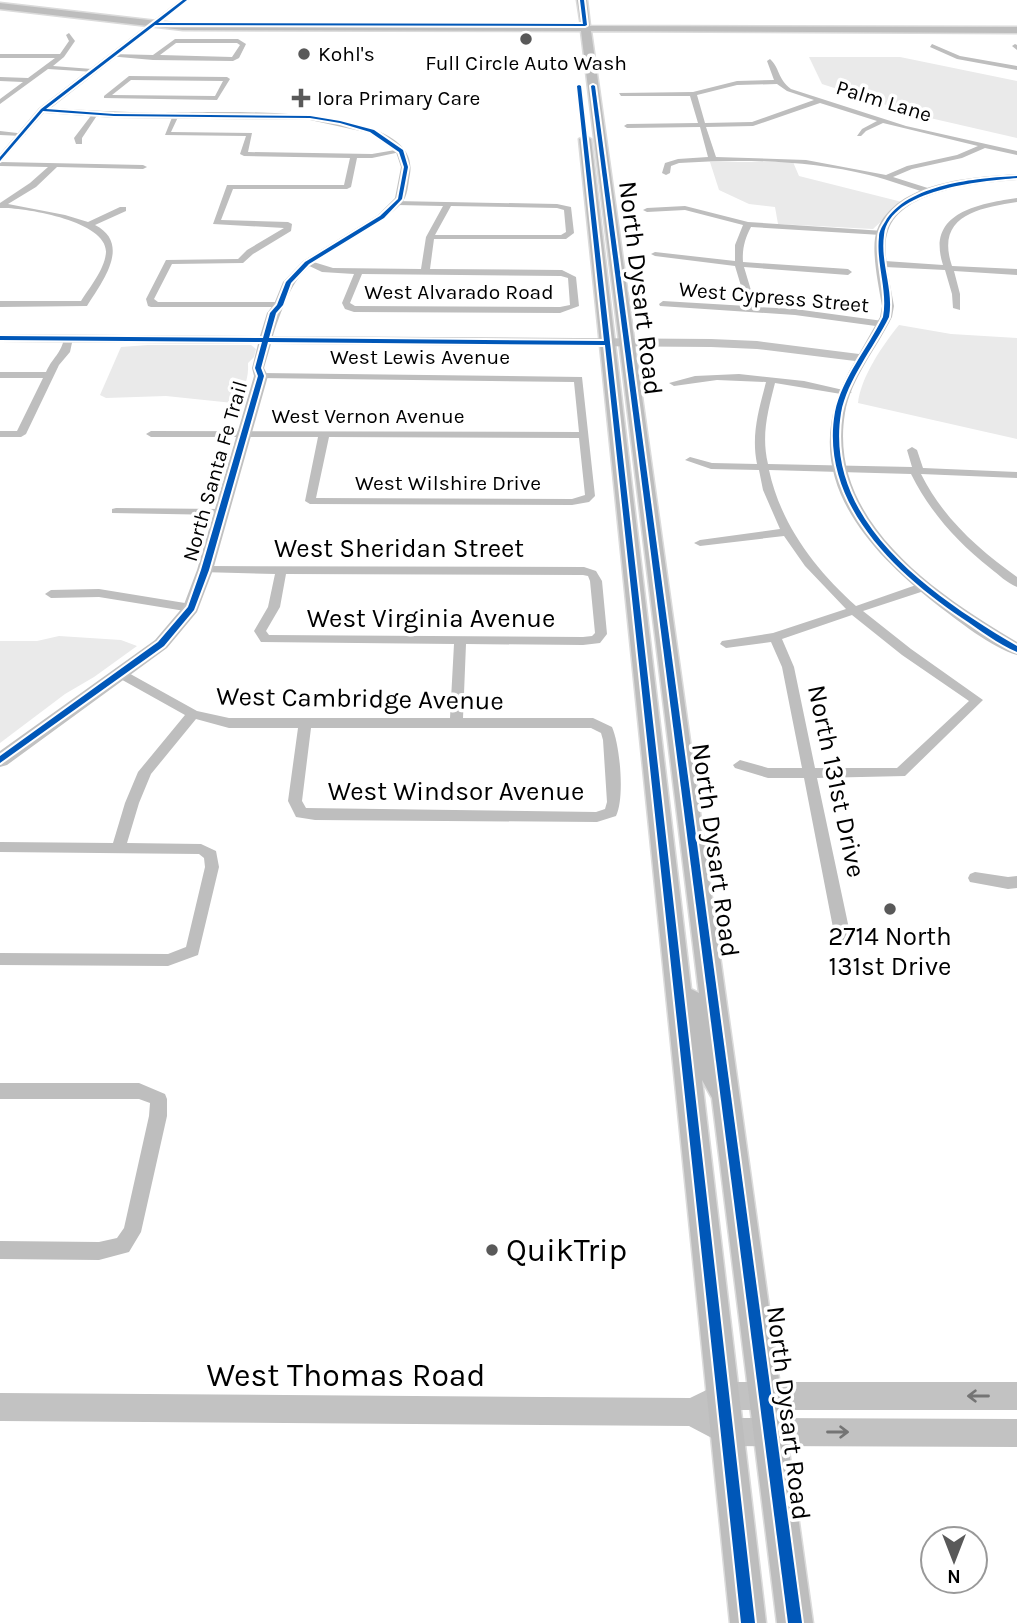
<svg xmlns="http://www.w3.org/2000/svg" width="1017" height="1623" font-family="Karla,sans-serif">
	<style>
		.green { fill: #eaeaea }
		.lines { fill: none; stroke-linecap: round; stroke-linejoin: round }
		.primary-casing { stroke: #dbdbdb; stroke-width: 3 }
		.street { fill: #bebebe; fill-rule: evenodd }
		.secondary { fill: #c2c2c2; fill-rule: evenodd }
		.primary { fill: #bdbdbd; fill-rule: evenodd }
		.cycleway-casing { stroke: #fff; stroke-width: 4 }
		.cycleway { fill: #0057b8; fill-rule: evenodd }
		.oneway { stroke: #747474 }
		.poi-dot { fill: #595959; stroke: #fff; stroke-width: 2.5 }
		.labels { text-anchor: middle; stroke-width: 7; stroke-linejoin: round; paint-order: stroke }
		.far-poi-label { font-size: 21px; fill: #000; stroke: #fff; text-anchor: start }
		.far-street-label { font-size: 21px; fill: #000; stroke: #fff }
		.street-label { font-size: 26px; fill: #000; stroke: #fff }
		.poi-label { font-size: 26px; fill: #000; stroke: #fff }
		.near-poi-label { font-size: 32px; fill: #000; stroke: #fff; text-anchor: start }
		.near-street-label { font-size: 32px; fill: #000; stroke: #fff }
	</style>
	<rect width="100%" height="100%" fill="#fff"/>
	<g class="green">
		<polygon points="809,57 900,57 1017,81 1017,138 917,115 822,84"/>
		<polygon points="710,162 793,162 799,176 902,202 873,229 778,224 775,207 749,204 719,190"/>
		<path d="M899 325 951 334 1017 338V439L858 403C861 377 882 346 899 325Z"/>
		<path d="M148 345H251L256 349 254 357 248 363C249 379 244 391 233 403L166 396 106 398 100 395 121 347Z"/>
		<polygon points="59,636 121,640 137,646 94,677 65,694 0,743 0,641 37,641"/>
	</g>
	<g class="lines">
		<g class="primary-casing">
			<polygon id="primary" points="577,0 587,0 590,26 1017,27 1017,33 591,31 813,1623 777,1623 712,1098 702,1080 766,1623 730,1623 579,139 585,136 591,139 691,989 699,993 581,31 183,30 0,9 0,3 183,24 581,26"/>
		</g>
		<g class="street">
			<polygon points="69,33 75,41 64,57 53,66 92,69 94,72 48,69 0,104 0,99 23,82 0,81 0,77 28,78 55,58 0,58 0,54 60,54 69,41 66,35"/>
			<path d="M175 39H238L246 44 239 58 233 61 153 60 108 56 111 54 153 55ZM176 43H237L240 45 232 57 160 55Z"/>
			<polygon points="932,44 960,56 1017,66 1017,70 957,59 930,47"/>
			<polygon points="1015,44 1017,45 1017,50 1012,46"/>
			<path d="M770 59C780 68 777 78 791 89L906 126 1017 151V155L985 148 962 158 912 169 893 177 934 190V194H931C910 188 890 180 869 175 806 160 742 159 679 163L671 166 670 173 666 175 662 173 665 163 678 159 708 157 700 127 627 128 624 126 627 124 698 123 690 96H621L619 93 693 92 737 81 774 80 767 61ZM777 84 787 91 814 100 752 122 705 123 697 95 737 85ZM820 103 877 121 862 129 857 136H861L866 131 883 123 978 146 957 155 907 166 886 175 806 160 716 157 706 127 753 126Z"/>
			<path d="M129 76 227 77 230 79 217 100 104 98V96ZM131 80 222 81H223L215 96 112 95Z"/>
			<polygon points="93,113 98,114 82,138 82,144 76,144 74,138"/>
			<polygon points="176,113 179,115 171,132 252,133 248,152 372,154 401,149 405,151 372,158 357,158 351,187 347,189 233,189 221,220 288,222 292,224 291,231 253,254 243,263 172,264 154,299 158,302 280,302 283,303 283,307 151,307 148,306 146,299 166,260 238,259 247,250 284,228 213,224 227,185 344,185 350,158 244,156 240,154 246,136 165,135 173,115"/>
			<polygon points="0,131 26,134 22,136 0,135"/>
			<path d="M0 162 143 165 147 167 143 169 57 167 36 187 8 204 65 215 88 222 120 207H126V211L95 225C132 244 102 282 87 306L0 307V301H81C90 287 105 269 106 252 107 221 24 207 0 208V203L30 183 48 167 0 166Z"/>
			<path d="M1017 198V202C978 208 935 216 952 266L1017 269V275L954 271 960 294V310L953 308 952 294 945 270 885 267 881 264 885 261 943 265C926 213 977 204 1017 198Z"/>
			<path d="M394 201 557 204 571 207 574 233 566 239H434L430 269 562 270 576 277 579 306 560 313 354 312 345 309 342 303 354 274 322 272 303 263 307 260 333 268 421 269 426 237 443 206 397 205H394ZM451 206 557 208 564 210 566 232 561 235H435ZM362 274 561 276 568 278 570 305 560 307 355 306 350 303Z"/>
			<path d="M685 206 748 222 884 231V235H881L751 227C745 238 742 249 743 262L848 269 852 272 848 275 744 267 756 307 795 309 883 321 887 324 883 327 795 315 660 306 659 304 663 301 747 306 735 266 655 256 651 254 655 252 735 261V245L743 225 685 210 647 212 643 210 647 208Z"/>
			<path d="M65 336 73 338 70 352 59 365 26 434 21 437H0V431H17L43 378H0V372H46C54 355 60 356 65 336Z"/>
			<path d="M261 373 582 377 595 496 589 502 572 505 310 504 305 501 318 437H151L146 434 151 431 579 432 574 382 258 378 256 376ZM329 437 579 438 585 495 572 499 316 498Z"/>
			<path d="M739 374 804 381 852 392 847 395 775 383C768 411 761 435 768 464L912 467 907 450 912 447 917 450 923 468 1017 472V478L921 474C943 518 978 549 1017 577V587C1007 583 999 575 990 568 957 542 930 512 911 474L769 470C781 525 815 569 856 606L919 584H927V590L863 611 911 649 983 700 905 776 817 778 851 938 848 942 843 944 838 942 835 938 804 778H768L735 768 733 765 740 760 768 768H802L782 667 771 642 726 648 720 644 722 641 773 633 846 609 805 566 784 536 700 546 694 543 700 540 780 529 763 490 759 470 711 469 685 460 690 457 712 463 757 464C751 434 759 410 766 382L717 380 674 386 669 383 695 376ZM852 615 902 655 969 701 897 768H815L794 667 782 639Z"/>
			<polygon points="116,508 221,509 226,512 221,515 112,513 112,509"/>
			<path d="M205 566 584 567 596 571 602 581 607 634 600 643 583 645 466 644 463 718H593L612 727C620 745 625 798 616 816L597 822 315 820 296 817 288 801 298 728H229L196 719 151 774 139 803 127 843 201 844 216 851 219 867 198 955 168 966 0 965V953L168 954 186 947 205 867 204 858 199 854 0 852V842L113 843 125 803 138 772 185 715 117 677 115 674 117 671H125L197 711 229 718H450L454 644 261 642 254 631 268 607 275 574 201 572 199 570ZM286 574 583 575 588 576 590 581 595 633 592 636 583 637 269 635 266 631 280 607ZM311 728H591L601 733 603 740 607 802 605 809 596 812 306 808 302 801Z"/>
			<polygon points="99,589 191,604 197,608 191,612 99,597 51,598 45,594 51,590"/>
			<polygon points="975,872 1008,877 1017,876 1017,888 1008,889 970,882 968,878 970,874"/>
			<polygon points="0,1083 139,1083 165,1094 167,1099 167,1116 141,1232 129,1252 99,1260 0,1259 0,1241 99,1242 117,1238 124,1228 149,1116 150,1103 139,1099 0,1099"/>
		</g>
		<g class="secondary">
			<path d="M180 0H189L51 108C86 110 121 112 157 113 201 113 423 99 410 174 408 184 408 197 401 204 372 234 316 250 295 283 287 295 277 322 273 336L711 339 757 341 859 354 880 317 882 306C879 287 870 248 877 230 897 181 972 177 1017 174V180C980 183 902 189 888 231 881 248 891 287 894 306L892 317C877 348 851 378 845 413 827 521 936 594 1017 642V655C992 648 957 620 936 604 855 540 793 463 855 361L757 349 711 347 271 344 264 368 268 376 213 570 197 612 167 648 7 765 0 767V751L155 640 183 607 197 570 254 376 252 368 258 344 0 342V334L260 336 267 313 274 304 283 282 303 261 378 215 395 198 401 167 396 152 369 133 310 120 114 118 44 113 0 163V154L39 108Z"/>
			<polygon points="723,1382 1017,1382 1017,1410 725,1410 720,1412 730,1418 1017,1419 1017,1447 727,1446 689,1426 0,1421 0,1393 690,1398"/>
		</g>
		<use href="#primary" class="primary"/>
		<g class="cycleway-casing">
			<g id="cycleway">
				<polygon points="183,0 187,0 158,23 583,24 580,0 584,0 587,25 585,26 155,25 46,109 114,114 310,116 340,121 374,130 403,150 408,167 402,199 384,218 309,264 291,283 283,305 276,313 269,338 604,341 577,86 579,85 581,86 755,1623 741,1623 605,345 268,342 261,368 264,376 209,570 194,610 164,646 0,763 0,756 158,642 188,607 201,570 258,376 255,368 262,342 0,340 0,336 263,338 270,313 277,305 286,282 305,262 380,216 398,199 404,167 399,152 370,132 340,123 310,118 114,116 43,111 0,161 0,157 41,109"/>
				<polygon points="593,85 595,86 802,1623 788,1623 591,86"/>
				<path d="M1017 176V178C981 181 890 189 884 235 880 263 894 290 889 317 874 347 847 380 841 413 823 523 935 598 1017 646V652C998 644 980 630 962 618 895 573 819 502 835 412 842 378 868 348 883 317 888 291 876 264 879 237 879 231 882 227 885 222 907 184 977 178 1017 176Z"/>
			</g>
		</g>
		<use href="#cycleway" class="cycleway"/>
	</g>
	<defs><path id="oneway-shaft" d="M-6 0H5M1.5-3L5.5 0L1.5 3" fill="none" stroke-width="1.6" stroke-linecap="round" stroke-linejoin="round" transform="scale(1.75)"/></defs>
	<g class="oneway">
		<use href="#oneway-shaft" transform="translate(978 1396) rotate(180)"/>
		<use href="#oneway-shaft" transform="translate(838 1432)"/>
	</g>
	<g class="poi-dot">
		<circle cx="526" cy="39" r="7"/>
		<circle cx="304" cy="54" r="7"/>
		<path d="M297.5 87.5h7v7h7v7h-7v7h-7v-7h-7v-7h7z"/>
		<circle cx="890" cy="909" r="7"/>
		<circle cx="492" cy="1250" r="7"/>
	</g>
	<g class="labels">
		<g class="far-poi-label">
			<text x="318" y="61">Kohl's</text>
			<text x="526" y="70" text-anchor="middle">Full Circle Auto Wash</text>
			<text x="317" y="105">Iora Primary Care</text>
		</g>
		<g class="far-street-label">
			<text transform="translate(884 101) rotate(17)" y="7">Palm Lane</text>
			<text x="459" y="299">West Alvarado Road</text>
			<text transform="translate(774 297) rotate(5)" y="7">West Cypress Street</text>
			<text x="420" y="364">West Lewis Avenue</text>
			<text x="368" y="423">West Vernon Avenue</text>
			<text transform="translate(215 471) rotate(-74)" y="7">North Santa Fe Trail</text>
			<text x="448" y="490">West Wilshire Drive</text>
		</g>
		<g class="street-label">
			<text transform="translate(641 288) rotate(83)" y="9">North Dysart Road</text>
			<text x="399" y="557">West Sheridan Street</text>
			<text x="431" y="627">West Virginia Avenue</text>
			<text transform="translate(360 698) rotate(1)" y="9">West Cambridge Avenue</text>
			<text transform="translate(837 781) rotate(78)" y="9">North 131st Drive</text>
			<text x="456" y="800">West Windsor Avenue</text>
			<text transform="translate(716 850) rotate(82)" y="9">North Dysart Road</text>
			<text transform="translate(789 1413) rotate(83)" y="9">North Dysart Road</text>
		</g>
		<g class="poi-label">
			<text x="890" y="945">2714 North<tspan x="890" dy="30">131st Drive</tspan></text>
		</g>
		<g class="near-poi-label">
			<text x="506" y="1261">QuikTrip</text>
		</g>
		<g class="near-street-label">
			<text x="346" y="1386">West Thomas Road</text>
		</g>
	</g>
	<g transform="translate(954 1560) rotate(180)"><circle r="33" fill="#ffffff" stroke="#999999" stroke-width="2"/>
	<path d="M0-5L12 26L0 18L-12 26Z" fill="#595959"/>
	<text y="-10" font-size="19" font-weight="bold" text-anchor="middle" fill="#000000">N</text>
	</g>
</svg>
